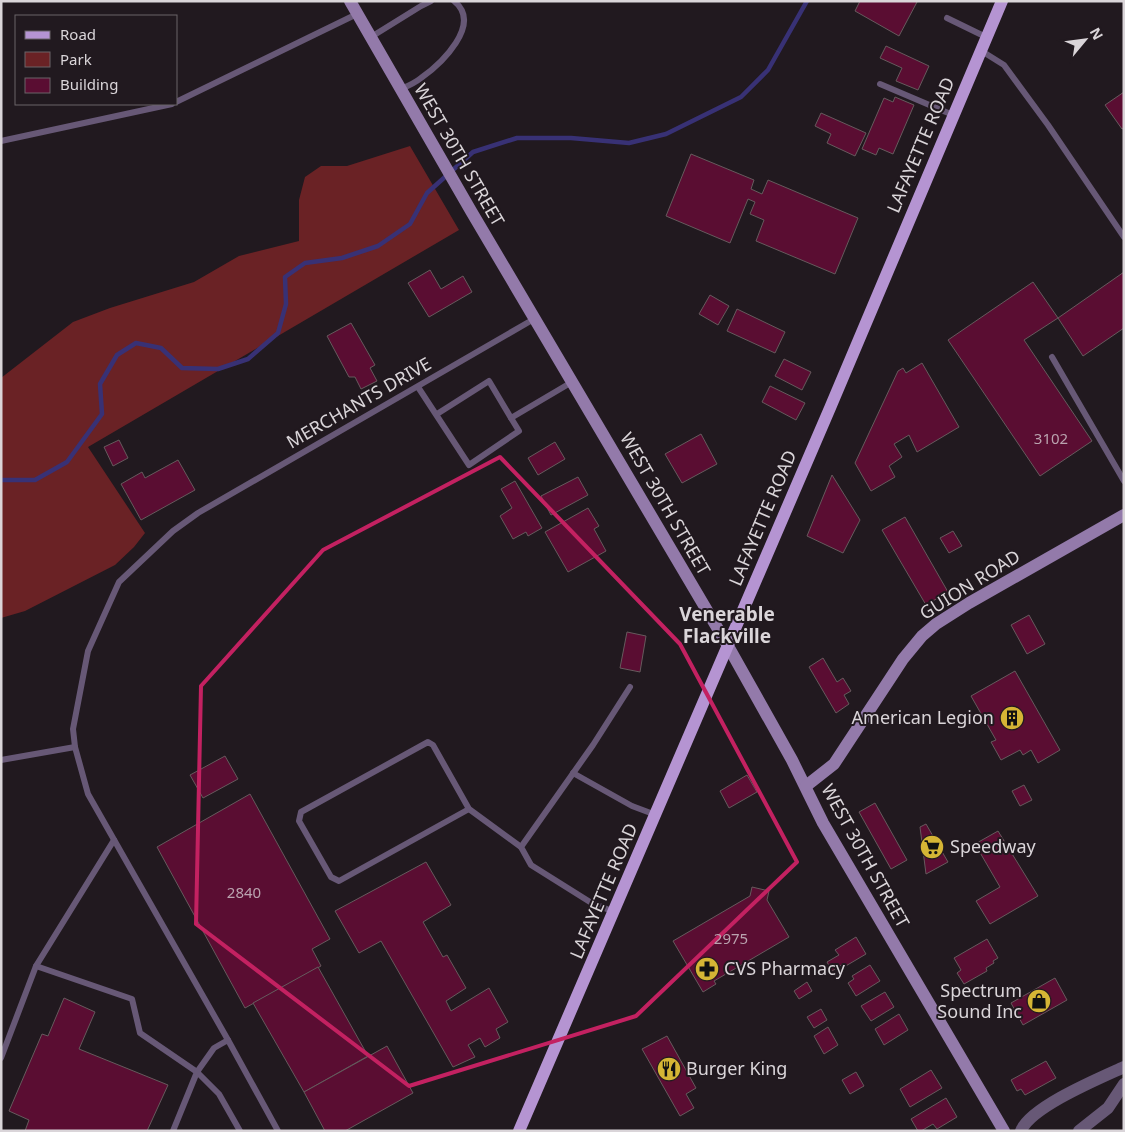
<svg xmlns="http://www.w3.org/2000/svg" width="1125" height="1132" font-family="'Noto Sans',sans-serif">
	<style>
		.green { fill: #6a2225 }
		.lines { fill: none; stroke-linecap: round; stroke-linejoin: round }
		.stream { stroke: #383175; stroke-width: 4.5 }
		.building { fill: #5a0d32; stroke: #665a5d }
		.lane { stroke: #675876; stroke-width: 6 }
		.street { stroke: #675876; stroke-width: 12 }
		.secondary { stroke: #937aaa; stroke-width: 12 }
		.primary { stroke: #b594d2; stroke-width: 12 }
		.marked { fill: none; stroke: #c32161; stroke-width: 4; stroke-linejoin: round }
		.labels { text-anchor: middle; stroke-width: 4; stroke-linejoin: round; paint-order: stroke }
		.number-label { font-size: 15px; fill: #baa3af }
		.street-label { font-size: 18px; fill: #dad5d9; stroke: #21191f }
		.poi-label { font-size: 18px; fill: #dad5d9; stroke: #21191f; text-anchor: start }
		.neighbourhood-label { font-size: 19px; font-weight: bold; fill: #dad5d9; stroke: #21191f }
	</style>
	<rect width="100%" height="100%" fill="#21191f"/>
	<polygon class="green" points="410,146 459,230 88,447 145,533 134,547 115,565 25,611 1,618 1,378 73,322 110,308 194,282 239,256 299,241 299,200 305,177 321,166 347,166"/>
	<g class="lines">
		<polyline class="stream" points="1,480 35,480 67,462 102,414 100,384 117,355 136,343 161,348 182,368 218,369 248,359 278,333 286,304 285,277 305,263 342,258 378,246 410,224 427,193 473,152 517,138 571,138 629,143 666,134 741,97 768,70 807,1"/>
	</g>
	<g class="building">
		<polygon points="860,1 914,1 917,2 899,36 855,11"/>
		<polygon points="886,46 929,66 918,90 896,81 902,68 880,58"/>
		<polygon points="1124,92 1124,128 1122,129 1105,105"/>
		<polygon points="895,97 914,105 893,154 879,148 876,155 862,149 884,98 893,102"/>
		<polygon points="821,113 866,133 855,156 827,143 831,134 815,126"/>
		<polygon points="691,154 754,180 751,189 762,194 768,180 858,218 835,274 756,241 764,220 750,214 755,202 748,199 730,243 666,216"/>
		<polygon points="430,270 441,289 463,276 472,292 429,317 408,283"/>
		<polygon points="1124,272 1124,328 1083,356 1058,318"/>
		<polygon points="1033,282 1058,318 1024,340 1092,441 1040,476 948,340"/>
		<polygon points="710,295 729,306 718,325 699,314"/>
		<polygon points="737,309 785,332 775,353 727,331"/>
		<polygon points="351,323 375,365 370,368 377,381 361,389 355,377 349,377 327,336"/>
		<polygon points="784,359 811,372 802,390 775,376"/>
		<polygon points="922,363 959,427 917,452 909,435 894,444 902,457 889,466 895,477 871,491 855,463 898,371 903,368 906,373"/>
		<polygon points="770,386 805,403 796,420 762,402"/>
		<polygon points="701,434 717,464 682,483 665,454"/>
		<polygon points="119,440 128,458 113,466 104,447"/>
		<polygon points="555,442 565,459 538,475 528,458"/>
		<polygon points="178,460 195,490 141,520 121,484 142,472 145,478"/>
		<polygon points="832,475 860,520 843,553 807,536"/>
		<polygon points="578,477 588,495 551,515 541,496"/>
		<polygon points="515,481 542,528 528,536 526,532 513,539 500,516 512,508 501,489"/>
		<polygon points="588,508 599,526 594,529 606,551 568,572 545,532"/>
		<polygon points="905,517 948,592 926,605 882,530"/>
		<polygon points="953,531 962,546 949,553 940,538"/>
		<polygon points="1029,615 1045,644 1027,654 1011,625"/>
		<polygon points="627,632 646,636 640,672 620,668"/>
		<polygon points="823,658 837,682 843,678 851,691 844,695 849,704 836,713 809,667"/>
		<polygon points="1015,671 1060,750 1038,763 1031,750 1023,755 1020,750 1001,760 991,742 996,740 971,696"/>
		<polygon points="225,756 238,779 203,798 190,775"/>
		<polygon points="747,775 757,792 729,808 720,791"/>
		<polygon points="1024,785 1032,800 1020,806 1012,791"/>
		<polygon points="250,794 330,939 312,949 321,966 245,1008 157,847"/>
		<polygon points="875,803 907,860 891,869 859,812"/>
		<polygon points="926,824 948,862 926,874 920,827"/>
		<polygon points="998,831 1038,896 990,924 976,901 1000,887 975,844"/>
		<polygon points="426,862 451,905 423,922 443,957 447,955 466,988 446,1001 451,1011 489,988 508,1022 496,1029 500,1038 485,1047 480,1038 468,1045 475,1057 453,1067 381,941 359,953 335,911"/>
		<polygon points="752,887 769,891 767,900 789,937 714,981 716,984 703,992 673,941 750,896"/>
		<polygon points="856,937 866,954 844,967 843,964 832,971 827,962 839,955 835,950"/>
		<polygon points="987,939 998,958 993,961 994,963 986,968 987,971 964,984 957,973 961,970 954,958"/>
		<polygon points="870,965 880,981 856,996 848,983 854,979 852,976"/>
		<polygon points="318,967 368,1056 304,1092 253,1003"/>
		<polygon points="1055,978 1067,1000 1023,1025 1011,1003"/>
		<polygon points="807,982 812,991 799,999 794,991"/>
		<polygon points="885,992 894,1007 871,1021 861,1006"/>
		<polygon points="64,998 95,1012 79,1049 168,1085 147,1131 25,1131 29,1120 9,1111 42,1034 48,1036"/>
		<polygon points="821,1009 827,1020 814,1028 807,1017"/>
		<polygon points="899,1014 908,1030 884,1045 875,1029"/>
		<polygon points="828,1027 838,1045 824,1054 814,1036"/>
		<polygon points="667,1036 696,1088 686,1094 694,1108 680,1116 642,1049"/>
		<polygon points="387,1046 413,1093 345,1131 325,1131 304,1092"/>
		<polygon points="1046,1061 1056,1078 1025,1095 1021,1089 1017,1091 1011,1080"/>
		<polygon points="931,1070 942,1088 910,1107 900,1089"/>
		<polygon points="856,1072 864,1086 850,1094 842,1080"/>
		<polygon points="946,1098 957,1117 937,1129 933,1124 921,1131 918,1131 911,1119"/>
	</g>
	<g class="lines">
		<g class="lane">
			<polyline points="947,18 986,37"/>
			<polyline points="371,37 421,6 431,1"/>
			<polyline points="980,50 1004,65 1048,125 1124,237"/>
			<polyline points="880,84 953,115"/>
			<path d="M401 89C408 86 415 83 421 78 441 64 483 24 454 1"/>
			<polyline points="176,102 357,14"/>
			<polyline points="1,141 172,104"/>
			<polyline points="1052,357 1124,481"/>
			<polyline points="418,387 469,465 519,431 511,418"/>
			<polyline points="437,414 489,381 511,418 572,382"/>
			<polyline points="1,760 75,747"/>
			<polyline points="573,773 632,806 656,815"/>
			<polyline points="469,809 339,881 331,877 299,821 301,812 428,742 433,745 469,809 521,847"/>
			<polyline points="614,912 590,902 531,865 521,847 593,745 630,687"/>
			<polyline points="36,966 114,840"/>
			<polyline points="228,1040 88,794 75,747 73,729 88,651 119,582 173,531 198,513 534,319"/>
			<polyline points="1,1058 36,966 132,999 140,1033 197,1072 173,1131"/>
			<polyline points="240,1131 219,1094 197,1072 214,1048 228,1040 278,1131"/>
		</g>
		<g class="street">
			<path d="M1021 1131C1030 1107 1100 1078 1124 1067"/>
			<polyline points="1079,1131 1108,1108 1124,1084"/>
		</g>
		<g class="secondary">
			<polyline points="350,1 471,211 728,646 792,760 823,823 1004,1131"/>
			<polyline points="806,786 834,764 903,659 922,636 936,624 969,603 1124,515"/>
		</g>
		<polyline class="primary" points="519,1131 830,408 1002,1"/>
	</g>
	<path class="marked" d="M500 457 680 644 797 862 636 1016 409 1086 196 924 201 686 323 550Z"/>
	<defs>
		<g id="building-disc" transform="scale(1.25)"><circle r="9.5" fill="#d5b535" stroke="#21191f"/><path d="M-4-6H4V6H1V3H-1V6H-4ZM-2.5-4.3h1.7v1.8h-1.7ZM.8-4.3h1.7v1.8H.8ZM-2.5-1h1.7V.8h-1.7ZM.8-1h1.7V.8H.8Z" fill="#111"/></g>
		<g id="supermarket-disc" transform="scale(1.25)"><circle r="9.5" fill="#d5b535" stroke="#21191f"/><path d="M-6-5.5h2.5l.6 2H6L4.5 2H-2.5L-4.4-4H-6ZM-1.5 3.2a1.3 1.3 0 1 0 .1 0ZM3 3.2a1.3 1.3 0 1 0 .1 0Z" fill="#111"/></g>
		<g id="pharmacy-disc" transform="scale(1.25)"><circle r="9.5" fill="#d5b535" stroke="#21191f"/><path d="M-2-6h4v4h4v4h-4v4h-4v-4h-4v-4h4Z" fill="#111"/></g>
		<g id="shop-disc" transform="scale(1.25)"><circle r="9.5" fill="#d5b535" stroke="#21191f"/><path d="M-5-2.5h2.3a2.7 3.5 0 0 1 5.4 0H5L5.5 6h-11ZM-1.5-2.5h3a1.5 2.3 0 0 0-3 0Z" fill="#111"/></g>
		<g id="restaurant-disc" transform="scale(1.25)"><circle r="9.5" fill="#d5b535" stroke="#21191f"/><path d="M-5-6h1v4h1v-4h1v4h1v-4h1v5L-1.5 .5V6h-2V.5L-5-1ZM5-6V6H3V1.5H1.5Q1.5-4 5-6Z" fill="#111"/></g>
	</defs>
	<g fill-rule="evenodd">
		<use href="#building-disc" x="1012" y="718"/>
		<use href="#supermarket-disc" x="932" y="847"/>
		<use href="#pharmacy-disc" x="707" y="969"/>
		<use href="#shop-disc" x="1039" y="1001"/>
		<use href="#restaurant-disc" x="669" y="1069"/>
	</g>
	<g class="labels">
		<g class="number-label">
			<text x="1051" y="444">3102</text>
			<text x="244" y="898">2840</text>
			<text x="731" y="944">2975</text>
		</g>
		<g class="street-label">
			<text transform="translate(921 145) rotate(-67)" y="6">LAFAYETTE ROAD</text>
			<text transform="translate(459 155) rotate(60)" y="6">WEST 30TH STREET</text>
			<text transform="translate(359 403) rotate(-30)" y="6">MERCHANTS DRIVE</text>
			<text transform="translate(665 504) rotate(60)" y="6">WEST 30TH STREET</text>
			<text transform="translate(763 518) rotate(-67)" y="6">LAFAYETTE ROAD</text>
			<text transform="translate(970 585) rotate(-32)" y="6">GUION ROAD</text>
			<text transform="translate(865 856) rotate(61)" y="6">WEST 30TH STREET</text>
			<text transform="translate(604 891) rotate(-67)" y="6">LAFAYETTE ROAD</text>
		</g>
		<g class="poi-label">
			<text x="994" y="724" text-anchor="end">American Legion</text>
			<text x="950" y="853">Speedway</text>
			<text x="724" y="975">CVS Pharmacy</text>
			<text x="1022" y="997" text-anchor="end">Spectrum<tspan x="1022" dy="21">Sound Inc</tspan></text>
			<text x="686" y="1075">Burger King</text>
		</g>
		<g class="neighbourhood-label">
			<text x="727" y="621">Venerable<tspan x="727" dy="22">Flackville</tspan></text>
		</g>
	</g>
	<rect width="1125" height="1132" fill="none" stroke="#dad5d9" stroke-width="5"/>
	<rect x="15" y="15" width="162" height="90" fill="#21191f" stroke="#6b6469"/>
	<rect x="25" y="31" width="25" height="8" fill="#b594d2" stroke="#6b6469"/>
	<text x="60" y="40" font-size="15" fill="#dad5d9">Road</text>
	<rect x="25" y="52" width="25" height="15" fill="#6a2225" stroke="#6b6469"/>
	<text x="60" y="65" font-size="15" fill="#dad5d9">Park</text>
	<rect x="25" y="78" width="25" height="15" fill="#5a0d32" stroke="#6b6469"/>
	<text x="60" y="90" font-size="15" fill="#dad5d9">Building</text>
	<g transform="translate(1085 40) rotate(61)" stroke="#21191f" stroke-width="4" paint-order="stroke">
	<path d="M0-4L9 19L0 12L-9 19Z" fill="#dad5d9"/>
	<text y="-8" font-size="14" font-weight="bold" text-anchor="middle" fill="#dad5d9">N</text>
	</g>
</svg>
